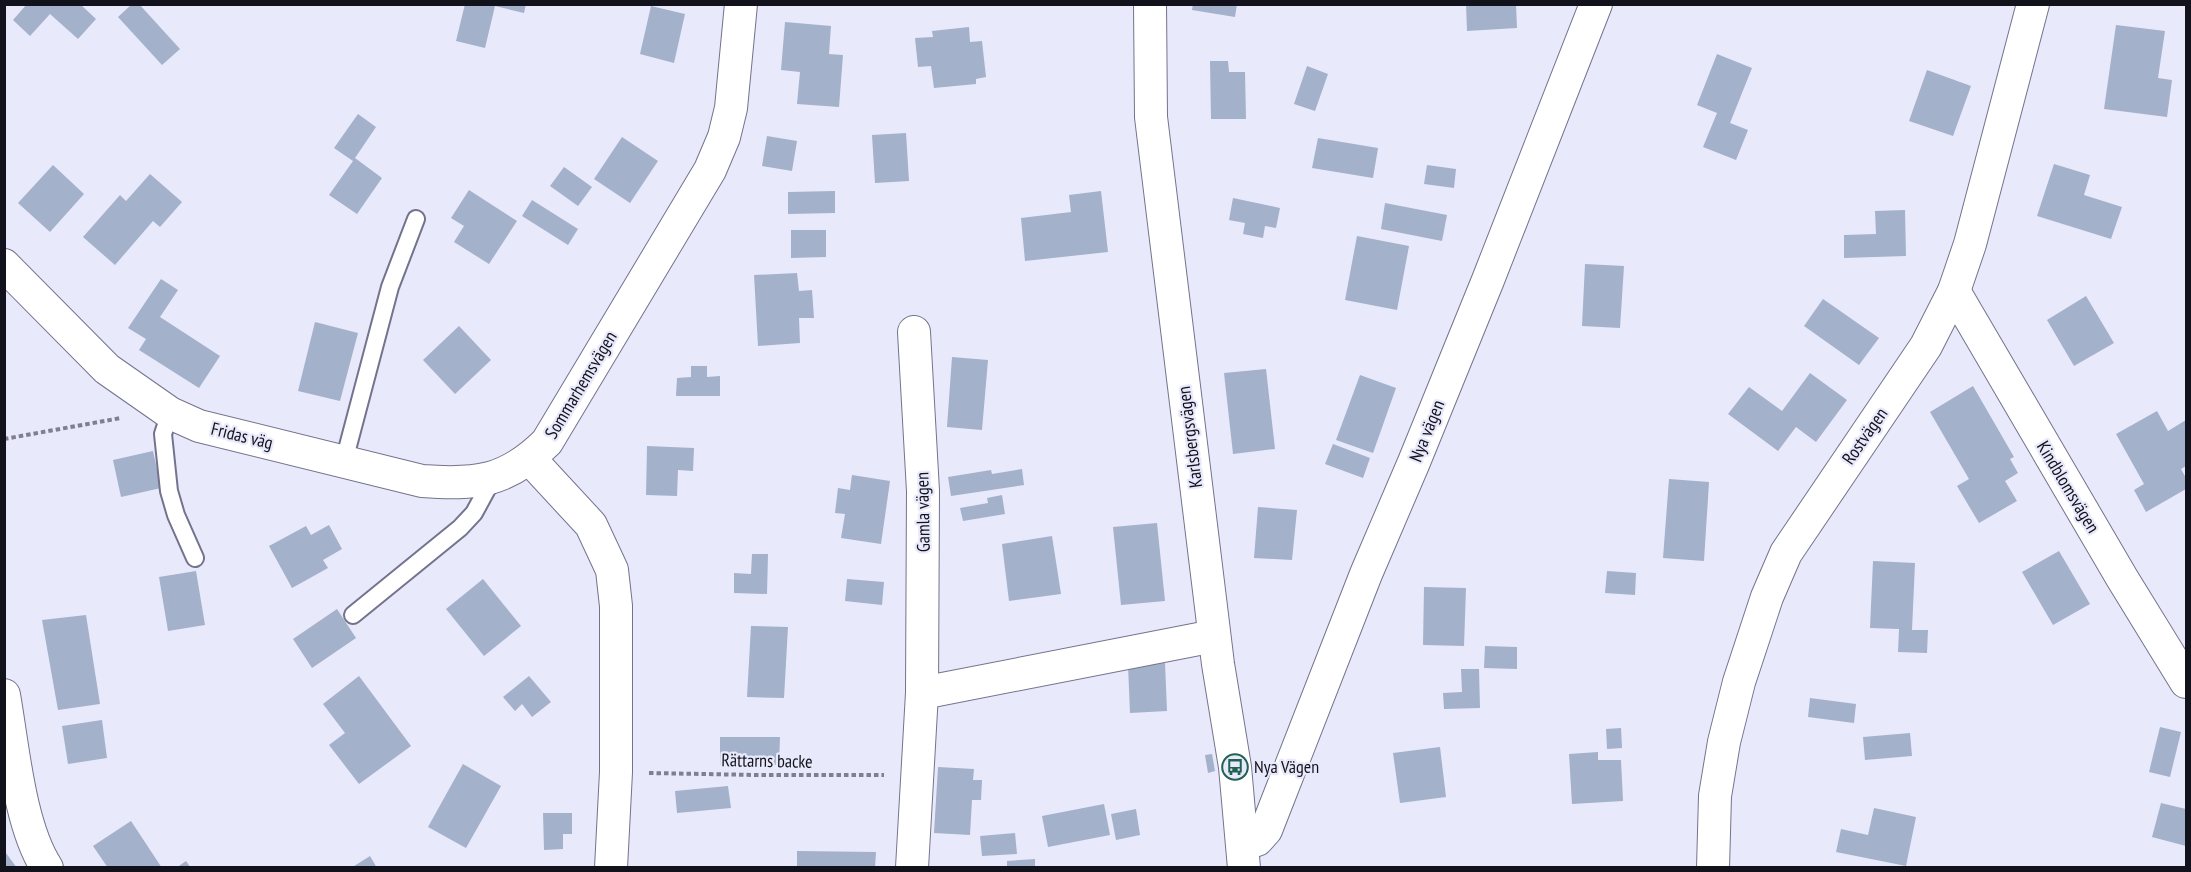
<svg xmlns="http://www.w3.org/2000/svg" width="2191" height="872" font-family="'PT Sans Narrow',sans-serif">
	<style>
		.building { fill: #a3b1cb }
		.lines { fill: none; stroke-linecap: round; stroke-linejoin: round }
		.lane-casing { stroke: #73738d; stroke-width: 20 }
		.street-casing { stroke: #73738d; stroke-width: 34 }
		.path { stroke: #7f7f8e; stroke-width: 4; stroke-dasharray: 4.5 3; stroke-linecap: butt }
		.lane { stroke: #fff; stroke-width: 16 }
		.street { stroke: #fff; stroke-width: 32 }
		.labels { text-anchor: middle; stroke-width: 4.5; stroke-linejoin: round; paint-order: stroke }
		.street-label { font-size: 18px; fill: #12121c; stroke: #e9e9fc }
		.poi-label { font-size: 18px; fill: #12121c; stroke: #e9e9fc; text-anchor: start }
	</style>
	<rect width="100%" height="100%" fill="#e9e9fc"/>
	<g class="building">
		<polygon points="27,4 80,4 96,19 78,39 50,14 30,36 13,20"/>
		<polygon points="132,4 139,4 180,49 162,65 118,17"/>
		<polygon points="465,4 526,4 524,13 495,6 485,48 456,41"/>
		<polygon points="1193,4 1237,4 1235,17 1192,10"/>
		<polygon points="1466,4 1516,4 1517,28 1467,31"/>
		<polygon points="651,6 685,14 674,63 640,54"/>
		<polygon points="785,22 831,26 829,54 843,55 839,107 797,104 800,72 781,70"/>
		<polygon points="2116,25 2165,31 2158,78 2172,80 2167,117 2104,109"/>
		<polygon points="969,27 970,42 982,41 986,77 976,79 976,84 934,88 931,66 918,67 915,38 933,37 932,31"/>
		<polygon points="1717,54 1752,68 1730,123 1748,130 1736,160 1703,147 1717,113 1697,105"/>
		<polygon points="1210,61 1228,61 1229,72 1245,72 1246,119 1211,119"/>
		<polygon points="1307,66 1328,74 1315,111 1294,104"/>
		<polygon points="1927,70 1971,86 1953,136 1909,121"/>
		<polygon points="358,114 376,127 355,158 382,178 357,214 329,195 353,161 334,148"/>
		<polygon points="906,133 909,181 875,183 872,135"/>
		<polygon points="767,136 797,141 792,171 762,166"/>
		<polygon points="622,137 658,161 630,203 594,179"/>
		<polygon points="1318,138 1378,148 1373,178 1312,168"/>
		<polygon points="2054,164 2090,175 2084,195 2122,207 2111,239 2037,216"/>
		<polygon points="53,165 84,194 50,232 18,203"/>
		<polygon points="1427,165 1456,169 1454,188 1424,184"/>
		<polygon points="564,167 592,187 578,206 550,186"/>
		<polygon points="150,174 182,202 160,227 153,221 115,265 83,237 120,195 126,201"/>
		<polygon points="469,190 517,221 489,264 454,242 464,226 451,218"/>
		<polygon points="835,191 835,213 788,214 788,192"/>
		<polygon points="1101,191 1108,252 1025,261 1021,218 1071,212 1069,195"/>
		<polygon points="1233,198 1280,208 1276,228 1265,226 1263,238 1243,234 1245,223 1229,220"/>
		<polygon points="532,200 578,229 568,245 522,216"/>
		<polygon points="1385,203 1447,215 1442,241 1381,229"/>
		<polygon points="1905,210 1906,256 1844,258 1844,235 1876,234 1875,211"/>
		<polygon points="791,230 826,230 826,257 791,258"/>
		<polygon points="1357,236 1409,246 1397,310 1345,300"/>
		<polygon points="1585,264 1624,266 1620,328 1582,326"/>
		<polygon points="797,273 799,291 812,290 814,318 799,318 800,343 758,346 754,275"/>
		<polygon points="161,279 178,290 160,317 220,356 199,388 139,350 146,339 128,328"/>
		<polygon points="2086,296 2114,343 2074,366 2047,320"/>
		<polygon points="1823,299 1879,338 1859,365 1804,326"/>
		<polygon points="315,322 358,333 340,401 298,391"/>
		<polygon points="459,326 491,360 455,394 423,360"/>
		<polygon points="952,357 988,360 982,430 947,427"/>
		<polygon points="691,366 707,366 707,377 720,376 720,396 676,396 677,378 691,377"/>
		<polygon points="1266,369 1275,449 1233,454 1224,373"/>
		<polygon points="1810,373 1847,400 1816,442 1796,427 1778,451 1728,414 1749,387 1782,411"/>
		<polygon points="1360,375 1396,388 1373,453 1336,440"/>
		<polygon points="1973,386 2014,457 2010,459 2018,473 2005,481 2017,501 1979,523 1957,486 1969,479 1930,412"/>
		<polygon points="2157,411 2168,431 2186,420 2186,466 2181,469 2186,478 2186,489 2146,512 2134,490 2144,484 2116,434"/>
		<polygon points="1333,444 1370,458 1363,478 1325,464"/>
		<polygon points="647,446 694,448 693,471 678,470 677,496 646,495"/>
		<polygon points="153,451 161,488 121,497 113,460"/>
		<polygon points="1022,469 1024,485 951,496 948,477 991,470 992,474"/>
		<polygon points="852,475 890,481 881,544 841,538 845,514 835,513 838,488 850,490"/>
		<polygon points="1669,479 1709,482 1704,561 1663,558"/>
		<polygon points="1002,495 1005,514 963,521 960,508 988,503 987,498"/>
		<polygon points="1258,507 1297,510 1292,560 1254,558"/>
		<polygon points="1157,523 1165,601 1121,605 1113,527"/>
		<polygon points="329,525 342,549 323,560 328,568 292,588 269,546 306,526 311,535"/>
		<polygon points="1052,536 1061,594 1009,601 1002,544"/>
		<polygon points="2059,551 2090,604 2053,625 2022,572"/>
		<polygon points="752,554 768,554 767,594 734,593 734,573 751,574"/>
		<polygon points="1873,561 1915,563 1912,630 1928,630 1927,653 1898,652 1899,629 1870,628"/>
		<polygon points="196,571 205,625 168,631 159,577"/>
		<polygon points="1607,571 1636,573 1635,595 1605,593"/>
		<polygon points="483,579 521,626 484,656 446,609"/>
		<polygon points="847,579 884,582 882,605 845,601"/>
		<polygon points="1424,587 1466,588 1464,646 1423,645"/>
		<polygon points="337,609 356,638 312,668 293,639"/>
		<polygon points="86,615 100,704 58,710 42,620"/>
		<polygon points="751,626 788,627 784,698 747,697"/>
		<polygon points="1485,646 1517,647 1517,669 1484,668"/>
		<polygon points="1165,663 1167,711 1130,713 1128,665"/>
		<polygon points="1461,669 1479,669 1480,708 1444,709 1443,693 1462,692"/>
		<polygon points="359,676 411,746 359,784 329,745 345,733 323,704"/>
		<polygon points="529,676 551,702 532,717 522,704 515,711 503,697"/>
		<polygon points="1810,698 1856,704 1854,723 1808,717"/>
		<polygon points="102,720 107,758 68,764 62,726"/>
		<polygon points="2160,727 2181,732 2170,777 2149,772"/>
		<polygon points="1621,728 1622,748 1607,749 1606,729"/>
		<polygon points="1910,733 1912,756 1865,760 1863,737"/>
		<polygon points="720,737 780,737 779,765 720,765"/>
		<polygon points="1440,747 1446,797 1400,803 1393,753"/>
		<polygon points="1598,752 1598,760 1621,760 1623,801 1572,804 1569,754"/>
		<polygon points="1212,754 1215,771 1208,773 1205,755"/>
		<polygon points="463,764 501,786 466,848 428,827"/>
		<polygon points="938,767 974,769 973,780 982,780 981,800 972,800 970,835 934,833"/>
		<polygon points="728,786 731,808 677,813 675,791"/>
		<polygon points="2161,803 2186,809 2186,846 2152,837"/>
		<polygon points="1104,804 1110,835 1048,847 1042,816"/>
		<polygon points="1874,808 1916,817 1906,866 1836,852 1841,829 1868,835"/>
		<polygon points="1136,809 1140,835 1116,840 1111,814"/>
		<polygon points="543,813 572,813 572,834 563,834 563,849 544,850"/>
		<polygon points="131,821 162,868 108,868 93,846"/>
		<polygon points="1015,833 1017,854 982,856 980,836"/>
		<polygon points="797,851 876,852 875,868 797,868"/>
		<polygon points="6,853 17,868 4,868 4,854"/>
		<polygon points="370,856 377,868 351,868"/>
		<polygon points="1035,859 1035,868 1007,868 1007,861"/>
		<polygon points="186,861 191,868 176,868"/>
	</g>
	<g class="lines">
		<g class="lane-casing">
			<g id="lane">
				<polyline points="170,413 163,434 169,491 176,515 195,558"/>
				<polyline points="344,461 390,287 416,219"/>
				<polyline points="353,615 460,528 474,513 493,478"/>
			</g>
		</g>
		<g class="street-casing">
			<g id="street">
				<polyline points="1150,4 1151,117 1218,664 1235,767 1244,868"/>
				<path d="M4 265 107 369 170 413 199 426 422 481C476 485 507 482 547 442L710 170 724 137 731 108 741 4"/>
				<polyline points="1954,291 2122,578 2186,682"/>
				<polyline points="914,332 923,491 922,693"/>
				<polyline points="530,459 591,525 612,570 616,606 616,772 611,868"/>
				<path d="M4 695C13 745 19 825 47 868"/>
				<polyline points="1242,843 1257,840 1266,830 1366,574 1414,462 1488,280 1596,4"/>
				<polyline points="912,868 922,693 1214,636"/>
				<polyline points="1713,868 1715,796 1724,742 1739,682 1767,597 1786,553 1926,346 1954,291 1970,244 2033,4"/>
			</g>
		</g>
		<g class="path">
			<polyline points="4,439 121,418"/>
			<polyline points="649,773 757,775 884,775"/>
		</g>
		<use href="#lane" class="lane"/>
		<use href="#street" class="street"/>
	</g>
	<defs>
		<g id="bus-ring" transform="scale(1.35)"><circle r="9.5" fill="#e9e9fc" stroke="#216251" stroke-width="1.5"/><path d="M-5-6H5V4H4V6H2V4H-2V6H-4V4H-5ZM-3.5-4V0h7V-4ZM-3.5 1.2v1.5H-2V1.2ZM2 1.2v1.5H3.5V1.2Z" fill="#216251"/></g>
	</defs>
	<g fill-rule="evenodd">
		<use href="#bus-ring" x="1235" y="767"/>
	</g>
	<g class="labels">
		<g class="street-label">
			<text transform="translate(581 385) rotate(-59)" y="6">Sommarhemsvägen</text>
			<text transform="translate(1427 431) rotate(-68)" y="6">Nya vägen</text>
			<text transform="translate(242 436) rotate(14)" y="6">Fridas väg</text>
			<text transform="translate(1865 436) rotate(-55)" y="6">Rostvägen</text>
			<text transform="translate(1190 437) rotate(-97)" y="6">Karlsbergsvägen</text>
			<text transform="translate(2068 487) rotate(59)" y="6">Kindblomsvägen</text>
			<text transform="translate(923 512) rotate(-91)" y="6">Gamla vägen</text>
			<text transform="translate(767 761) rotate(1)" y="6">Rättarns backe</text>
		</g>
		<g class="poi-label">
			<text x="1254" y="773">Nya Vägen</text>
		</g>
	</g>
	<rect width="2191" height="872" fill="none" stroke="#12121c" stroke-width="12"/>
</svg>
